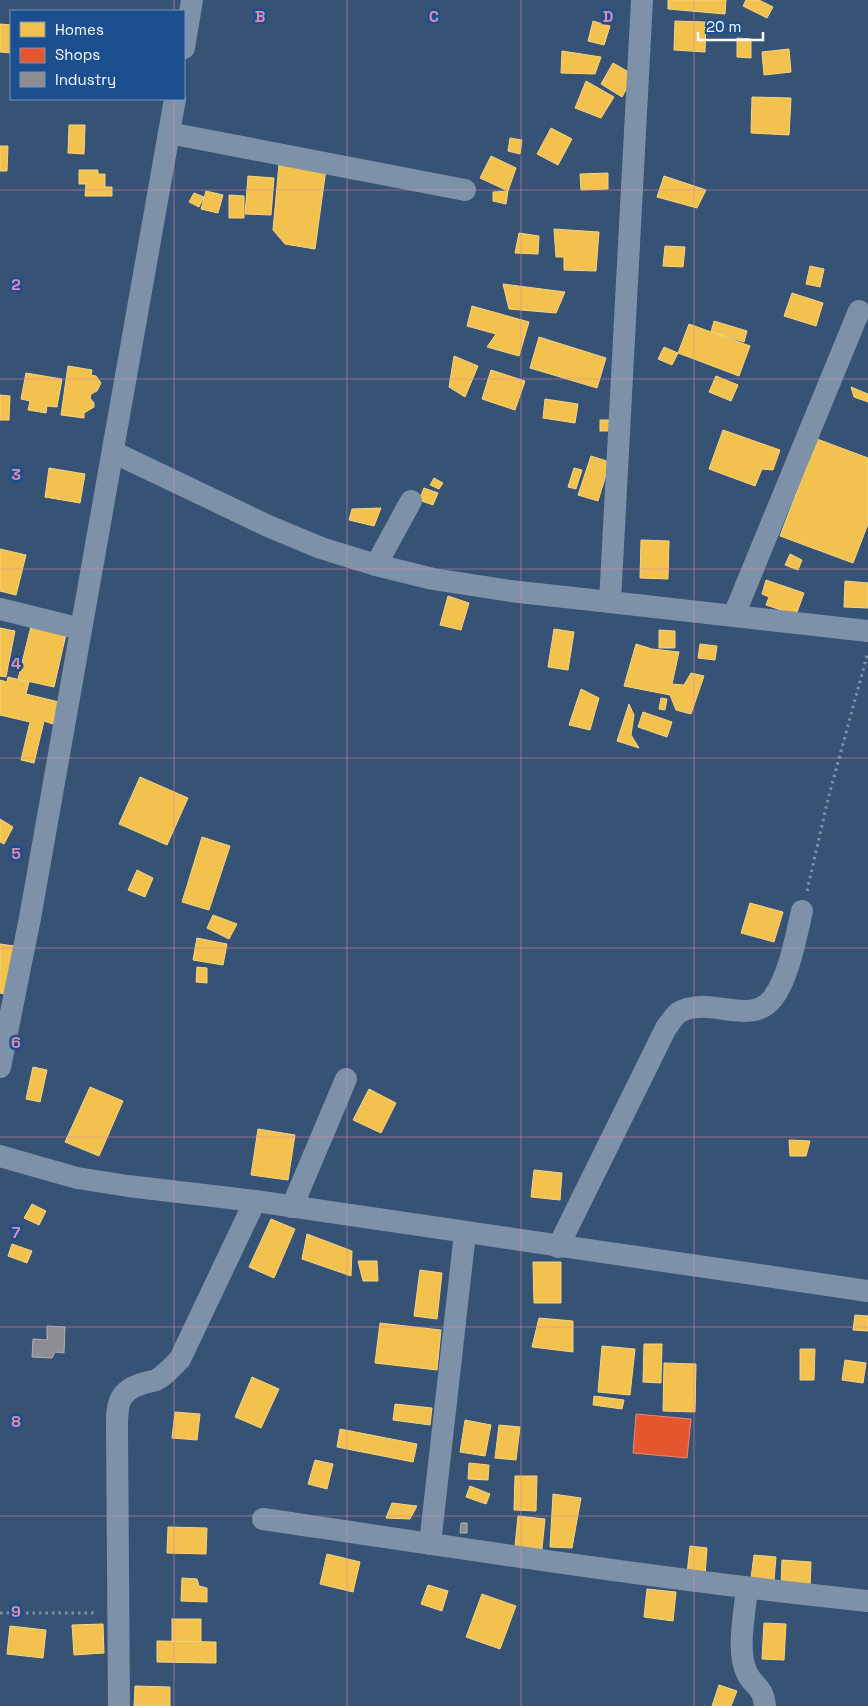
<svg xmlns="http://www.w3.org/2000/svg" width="868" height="1706" font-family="'Space Grotesk',sans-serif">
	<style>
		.homes { fill: #f2c14e; stroke: #f6d483 }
		.shops { fill: #e4572e; stroke: #ec896d }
		.industry { fill: #8d8d92; stroke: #afafb3 }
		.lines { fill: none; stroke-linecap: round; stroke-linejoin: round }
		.path { stroke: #7d92a8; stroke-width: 3; stroke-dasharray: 2.5 4; stroke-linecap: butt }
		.minor { stroke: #7d92a8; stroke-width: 22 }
		.grid { fill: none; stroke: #e08cad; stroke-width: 1; stroke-opacity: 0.55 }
		.grid-label { font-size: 16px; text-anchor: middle; font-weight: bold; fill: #e08cad; stroke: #1b4f8f; stroke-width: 5; stroke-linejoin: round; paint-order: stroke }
	</style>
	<rect width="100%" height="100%" fill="#365274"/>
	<g class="homes">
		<polygon points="668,0 726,0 725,14 668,9"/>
		<polygon points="746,0 759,0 773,7 767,18 743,6"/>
		<polygon points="593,21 610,26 604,45 588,41"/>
		<polygon points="675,21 706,22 705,52 674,50"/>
		<polygon points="0,24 11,25 11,53 0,52"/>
		<polygon points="737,38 751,39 751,58 737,57"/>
		<polygon points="789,49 791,72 764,75 762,52"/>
		<polygon points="562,51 601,57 595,74 561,73"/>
		<polygon points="613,63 634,75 622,97 601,84"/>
		<polygon points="586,81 614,97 601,118 575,108"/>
		<polygon points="752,97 791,98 789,135 751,133"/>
		<polygon points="69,125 85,125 84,154 68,153"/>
		<polygon points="551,128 572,139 558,165 537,154"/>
		<polygon points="510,138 522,140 520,154 508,151"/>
		<polygon points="0,146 8,146 7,171 0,171"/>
		<polygon points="491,156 516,168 508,191 480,178"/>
		<polygon points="279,164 326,169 315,249 285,244 273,230"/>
		<polygon points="79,170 98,170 98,174 105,174 105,187 112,187 112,196 85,196 86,184 79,184"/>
		<polygon points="608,173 608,189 581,190 580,174"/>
		<polygon points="248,176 274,178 271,215 245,214"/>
		<polygon points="664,176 706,190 697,208 657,197"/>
		<polygon points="206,191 223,195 218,213 201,209"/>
		<polygon points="508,191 506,204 493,201 493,192"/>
		<polygon points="194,193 204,197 199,207 189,202"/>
		<polygon points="229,195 244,196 244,218 229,218"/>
		<polygon points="554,229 599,232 596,271 564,270 564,257 556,257"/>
		<polygon points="519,233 539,236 538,254 515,253"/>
		<polygon points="665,246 685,247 683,267 663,266"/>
		<polygon points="810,266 824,269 820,287 806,284"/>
		<polygon points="503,284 565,292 556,313 509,309"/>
		<polygon points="792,293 823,303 816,326 784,316"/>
		<polygon points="472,306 529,322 519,356 487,347 496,334 467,326"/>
		<polygon points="714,321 747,331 744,342 711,332"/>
		<polygon points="689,324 750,346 739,376 678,353"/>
		<polygon points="539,337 606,358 597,388 530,368"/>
		<polygon points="664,347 678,353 672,365 658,359"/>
		<polygon points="454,356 478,366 465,397 449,387"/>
		<polygon points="68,366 92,370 91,375 96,376 101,383 97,391 91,394 90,398 94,403 94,407 84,413 84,418 61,415"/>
		<polygon points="491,370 525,381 515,410 482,399"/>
		<polygon points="26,373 62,379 57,407 47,406 46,413 28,410 30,401 21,399"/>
		<polygon points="716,376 738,385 731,401 709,392"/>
		<polygon points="851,387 868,394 868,402 854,397"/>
		<polygon points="0,395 10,396 9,420 0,420"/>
		<polygon points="545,399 578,404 575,423 543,418"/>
		<rect x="600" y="420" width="13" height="11"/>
		<polygon points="723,430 780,450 773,470 762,469 755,486 709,469"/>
		<polygon points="817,439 868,458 868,524 853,563 780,536"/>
		<polygon points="591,456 610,462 598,501 578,495"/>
		<polygon points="49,468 85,474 80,503 45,497"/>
		<polygon points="574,468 582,470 576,489 568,487"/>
		<polygon points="434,478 443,483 439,489 430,485"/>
		<polygon points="424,488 438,493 433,505 419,500"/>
		<polygon points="381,508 374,526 349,520 352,509"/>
		<polygon points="641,540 669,541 668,579 640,578"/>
		<polygon points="0,549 26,555 16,595 0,591"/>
		<polygon points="790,554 802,560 798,570 785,565"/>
		<polygon points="766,580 804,593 796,615 766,605 769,597 762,594"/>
		<polygon points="845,581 868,583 868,608 844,607"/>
		<polygon points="448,596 469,603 461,630 440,625"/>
		<polygon points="32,622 67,630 54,687 18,679"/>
		<polygon points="0,628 15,631 6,677 0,676"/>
		<polygon points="554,629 574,632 568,670 548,667"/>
		<polygon points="659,630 675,631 675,648 659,648"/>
		<polygon points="636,644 652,649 679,652 672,684 684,685 691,673 704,676 691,714 676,710 670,695 624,686"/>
		<polygon points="700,644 717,646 715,660 698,658"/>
		<polygon points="8,677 29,682 26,694 59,702 53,724 44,721 34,763 21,760 30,722 0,715 0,680 7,682"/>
		<polygon points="581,689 599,698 590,730 569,725"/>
		<polygon points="661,698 667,699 665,710 659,709"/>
		<polygon points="629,704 634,715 631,735 639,748 617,741"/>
		<polygon points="643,712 672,722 667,737 638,727"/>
		<polygon points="140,777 188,798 167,845 119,824"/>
		<polygon points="0,819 13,827 4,844 0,842"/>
		<polygon points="202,837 230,846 209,910 182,902"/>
		<polygon points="137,870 153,878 145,897 128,890"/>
		<polygon points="750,903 783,912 774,942 741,933"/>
		<polygon points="213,915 237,924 229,939 207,928"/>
		<polygon points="197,938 227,944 223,965 193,960"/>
		<polygon points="0,944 14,946 6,994 0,993"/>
		<polygon points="197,967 207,968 207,983 196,982"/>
		<polygon points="33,1067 47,1070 40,1102 26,1099"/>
		<polygon points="90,1087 123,1101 99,1156 65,1142"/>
		<polygon points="369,1089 396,1103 381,1133 353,1120"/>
		<polygon points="258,1129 295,1135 288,1180 251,1175"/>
		<polygon points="789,1140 810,1141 806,1156 790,1156"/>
		<polygon points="534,1170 562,1173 560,1200 531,1197"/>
		<polygon points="32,1204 46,1211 39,1225 24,1218"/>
		<polygon points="271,1219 295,1229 274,1278 249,1267"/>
		<polygon points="307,1234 352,1251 351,1276 302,1259"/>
		<polygon points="12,1244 32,1251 27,1263 8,1256"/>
		<polygon points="358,1261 377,1261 378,1281 363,1281"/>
		<polygon points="533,1262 561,1262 561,1303 534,1303"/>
		<polygon points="420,1270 442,1273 437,1319 414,1316"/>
		<polygon points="855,1315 868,1316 868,1331 853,1330"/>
		<polygon points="539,1318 573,1321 573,1352 532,1347"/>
		<polygon points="380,1323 441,1330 437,1370 375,1363"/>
		<polygon points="644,1344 662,1344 661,1383 643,1382"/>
		<polygon points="602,1346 635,1349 630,1395 598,1392"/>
		<polygon points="800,1349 815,1349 814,1380 800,1380"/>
		<polygon points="845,1360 866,1363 863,1383 842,1380"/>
		<polygon points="664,1363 696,1364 695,1412 663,1411"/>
		<polygon points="252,1377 279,1389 261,1428 235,1417"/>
		<polygon points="594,1396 624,1400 622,1409 593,1405"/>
		<polygon points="395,1404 432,1408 430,1425 393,1420"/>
		<polygon points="175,1412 200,1414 197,1440 172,1438"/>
		<polygon points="465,1420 491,1425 485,1456 460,1452"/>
		<polygon points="499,1425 520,1427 516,1460 495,1458"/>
		<polygon points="340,1429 417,1444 413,1462 337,1447"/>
		<polygon points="315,1460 333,1464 327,1489 308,1484"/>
		<polygon points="469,1463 489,1465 488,1480 468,1479"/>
		<polygon points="515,1476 537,1476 536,1511 514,1510"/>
		<polygon points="470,1486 490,1494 486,1504 466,1497"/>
		<polygon points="553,1494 581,1498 572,1548 550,1547"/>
		<polygon points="392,1503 417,1506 410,1519 386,1518"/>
		<polygon points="518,1516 545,1519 542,1549 515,1546"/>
		<polygon points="168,1527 207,1528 206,1554 167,1553"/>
		<polygon points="690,1546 707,1548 705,1576 687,1574"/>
		<polygon points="327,1554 360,1562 353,1592 320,1584"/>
		<polygon points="754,1555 776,1557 774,1580 751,1578"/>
		<polygon points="782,1560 811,1562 810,1588 781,1587"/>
		<polygon points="182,1578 197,1579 199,1586 207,1588 207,1602 181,1601"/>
		<polygon points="428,1585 448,1591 442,1611 421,1604"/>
		<polygon points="647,1589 676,1592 673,1621 644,1617"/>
		<polygon points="482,1594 516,1606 500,1649 466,1637"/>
		<rect x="172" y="1619" width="29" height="23"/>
		<polygon points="764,1623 786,1624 784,1660 762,1659"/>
		<polygon points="103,1624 104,1653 74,1655 72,1625"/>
		<polygon points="10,1626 46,1630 43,1658 7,1654"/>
		<polygon points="157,1641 216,1642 216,1663 157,1662"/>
		<polygon points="719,1685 737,1691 731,1706 712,1706"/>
		<polygon points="135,1686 170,1687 170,1706 134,1706"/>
	</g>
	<polygon class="shops" points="636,1414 691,1419 687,1458 633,1453"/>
	<g class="industry">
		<polygon points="47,1326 65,1327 64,1353 55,1352 52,1358 32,1357 33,1339 47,1340"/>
		<polygon points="461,1523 467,1523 467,1533 460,1533"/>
	</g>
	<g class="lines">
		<g class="path">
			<polyline points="807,891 828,799 868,652"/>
			<polyline points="0,1613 97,1613"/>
		</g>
		<g class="minor">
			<polyline points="642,0 610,602 868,631"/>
			<polyline points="184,48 192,0"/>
			<polyline points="169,133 465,190"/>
			<polyline points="113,452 268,526 321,548 376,565 411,501"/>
			<polyline points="376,565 433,579 510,591 610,602"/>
			<polyline points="0,609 81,629"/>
			<polyline points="734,615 859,311"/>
			<polyline points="0,1067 30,918 175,99"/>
			<polyline points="0,1156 77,1178 128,1186 255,1201 868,1291"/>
			<polyline points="292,1207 346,1079"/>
			<path d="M558 1247 666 1028C670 1023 674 1016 678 1013 707 994 750 1028 773 998 789 977 796 936 802 911"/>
			<path d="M263 1519C464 1549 665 1580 868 1601"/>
			<polyline points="430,1544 465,1233"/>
			<path d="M747 1588C745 1612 736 1652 747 1673 754 1688 763 1685 765 1706"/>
			<path d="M119 1706 117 1428C117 1406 117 1392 141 1384 146 1382 151 1382 156 1380 166 1375 172 1367 180 1359L255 1201"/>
		</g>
	</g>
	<path class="grid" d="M174 0V11M347 0V1706M521 0V1706M694 0V1706M174 99V1706M0 190H868M0 379H868M0 569H868M0 758H868M0 948H868M0 1137H868M0 1327H868M0 1516H868"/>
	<g class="grid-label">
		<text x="260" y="22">B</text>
		<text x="434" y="22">C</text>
		<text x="608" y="22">D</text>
		<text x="16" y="290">2</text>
		<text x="16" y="480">3</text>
		<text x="16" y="669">4</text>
		<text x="16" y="859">5</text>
		<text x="16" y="1048">6</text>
		<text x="16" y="1238">7</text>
		<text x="16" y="1427">8</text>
		<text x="16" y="1617">9</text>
	</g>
	<rect x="10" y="10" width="175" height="90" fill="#1b4f8f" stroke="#7695bc"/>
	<rect x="20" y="22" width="25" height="15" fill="#f2c14e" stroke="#7695bc"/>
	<text x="55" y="35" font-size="15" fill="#ffffff">Homes</text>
	<rect x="20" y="48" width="25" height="15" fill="#e4572e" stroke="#7695bc"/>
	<text x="55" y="60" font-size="15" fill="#ffffff">Shops</text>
	<rect x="20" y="72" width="25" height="15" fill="#8d8d92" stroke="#7695bc"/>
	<text x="55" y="85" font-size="15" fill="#ffffff">Industry</text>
	<path d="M698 32v8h65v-8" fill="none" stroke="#ffffff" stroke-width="2.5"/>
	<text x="706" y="32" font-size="15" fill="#ffffff" stroke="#1b4f8f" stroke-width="4" paint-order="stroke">20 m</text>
</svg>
